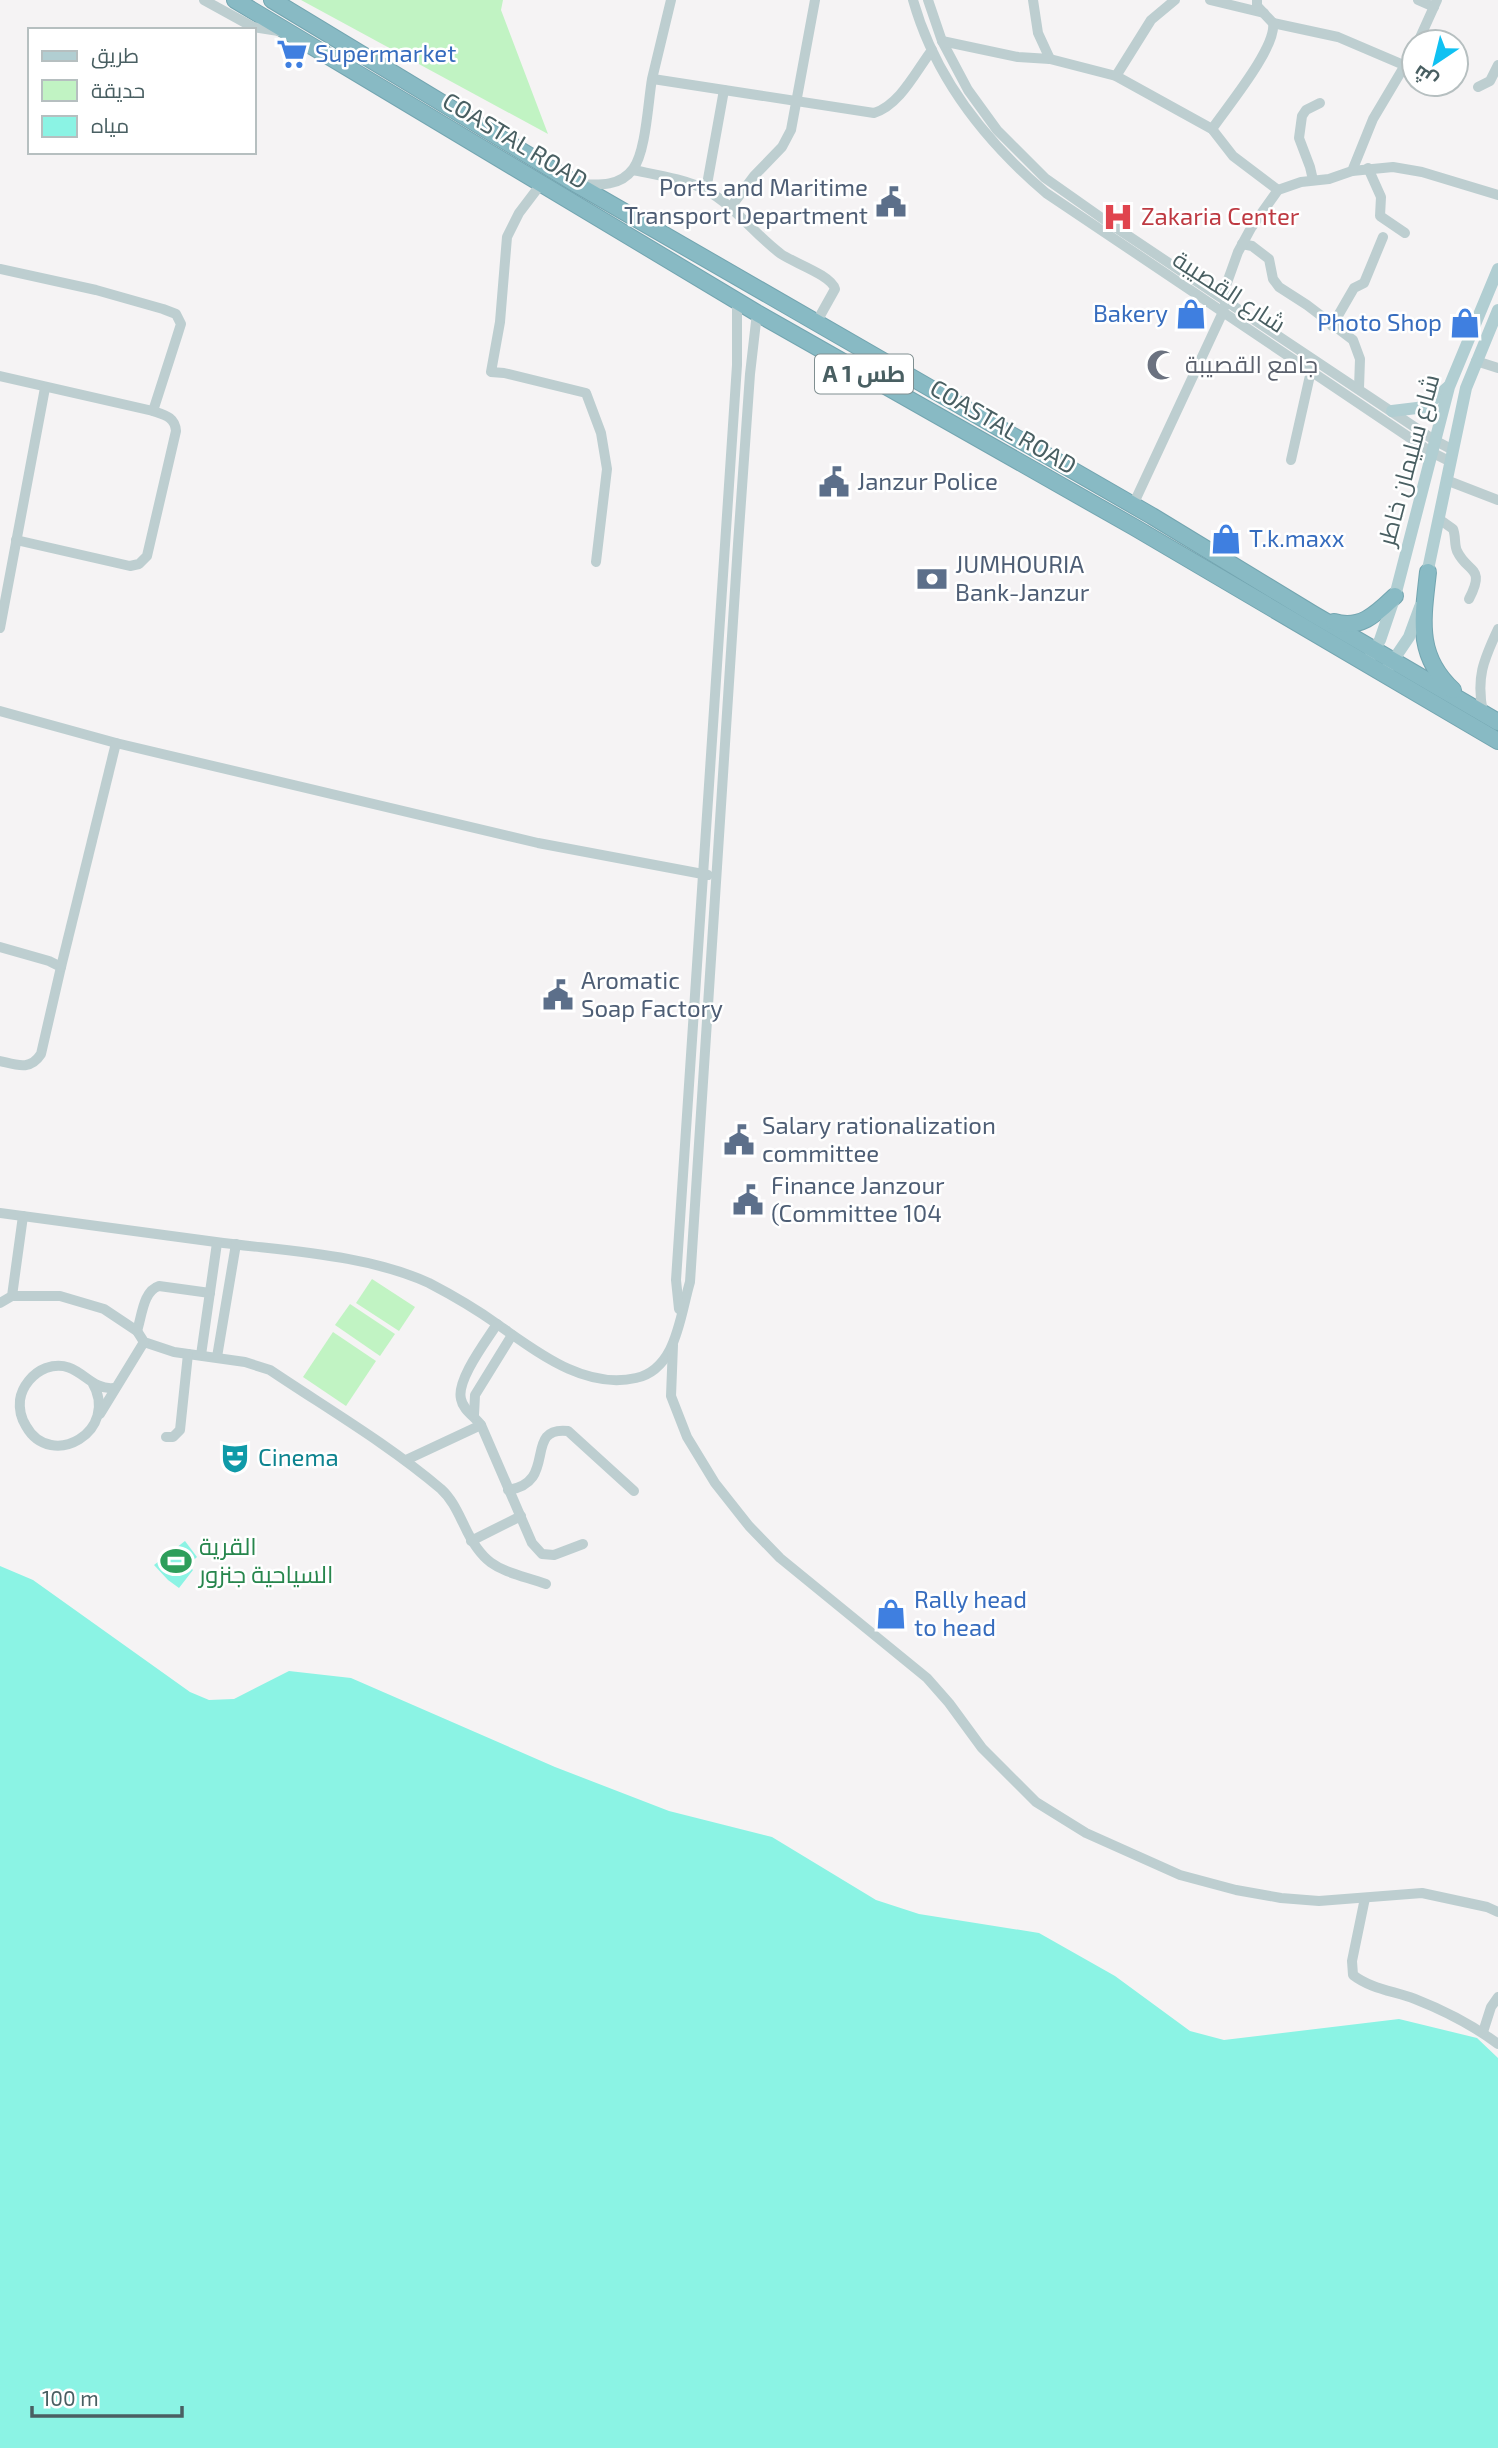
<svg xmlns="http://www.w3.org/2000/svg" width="1498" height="2448" font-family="'Exo 2',Cairo,sans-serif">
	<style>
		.green { fill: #c1f3c3 }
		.water { fill: #8bf3e4 }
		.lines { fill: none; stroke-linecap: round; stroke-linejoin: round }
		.highway-casing { stroke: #73a5b0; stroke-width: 18 }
		.minor { stroke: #bdced0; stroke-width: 10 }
		.major { stroke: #b1ced2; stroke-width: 12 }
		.highway { stroke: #88bac4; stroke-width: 16 }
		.labels { text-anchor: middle; stroke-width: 5; stroke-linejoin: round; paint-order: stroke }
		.shield { fill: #fff; stroke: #808f91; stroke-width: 2 }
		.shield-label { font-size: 23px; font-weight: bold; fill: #495f62 }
		.shop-label { font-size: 24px; fill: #366cbe; stroke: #fff; text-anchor: start }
		.street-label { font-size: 24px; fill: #495f62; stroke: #fff }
		.service-label { font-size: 24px; fill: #4e5e75; stroke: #fff; text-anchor: start }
		.health-label { font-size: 24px; fill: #be3a42; stroke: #fff; text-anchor: start }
		.worship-label { font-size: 24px; fill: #5b616d; stroke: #fff; text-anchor: start }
		.culture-label { font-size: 24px; fill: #0d838f; stroke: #fff; text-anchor: start }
		.leisure-label { font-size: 24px; fill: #27864d; stroke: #fff; text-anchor: start }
	</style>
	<rect width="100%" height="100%" fill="#f5f3f4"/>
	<g class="green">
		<polygon points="301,0 503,0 501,10 548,134"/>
		<polygon points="372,1279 415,1307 399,1331 356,1303"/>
		<polygon points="350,1304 395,1334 380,1356 335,1325"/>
		<polygon points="333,1332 376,1361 346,1406 303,1377"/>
	</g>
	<g class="water">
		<polygon points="185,1541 197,1557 188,1565 193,1570 179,1588 168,1580 154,1565"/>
		<polygon points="0,1566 33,1580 190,1692 209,1700 234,1699 289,1671 351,1678 555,1767 669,1811 772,1837 876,1900 919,1914 1039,1933 1115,1976 1190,2031 1224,2040 1399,2019 1477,2038 1498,2058 1498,2448 0,2448"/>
	</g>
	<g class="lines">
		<g class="highway-casing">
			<g id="highway">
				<polyline points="235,0 757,313 1134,527 1498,741"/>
				<polyline points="272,0 576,184 1152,516 1313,614 1498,722"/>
				<path d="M1428 572C1423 618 1415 655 1453 690"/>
				<path d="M1334 622C1361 630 1377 613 1395 596"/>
			</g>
		</g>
		<g class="minor">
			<polyline points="204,0 253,27 285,32"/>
			<path d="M913 0C935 78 985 141 1046 193L1431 452 1449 461"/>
			<polyline points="928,0 942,41 968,90 997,130 1045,178 1106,221 1434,440 1453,450"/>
			<polyline points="1033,0 1038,33 1050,59"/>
			<polyline points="1210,0 1264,13"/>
			<polyline points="1418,0 1434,7"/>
			<polyline points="1273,23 1338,37 1406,66"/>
			<polyline points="942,41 1018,57 1050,59 1116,76 1212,129 1233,156 1278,190"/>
			<polyline points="1418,42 1437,0"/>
			<polyline points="1116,76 1151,20 1175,0"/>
			<path d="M653 79 874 113C900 105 916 71 932 50"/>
			<polyline points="1478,87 1490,81 1498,65"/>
			<path d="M1212 129C1227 107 1277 47 1273 23L1257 6V0"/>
			<polyline points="1368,168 1381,197 1380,216 1405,233"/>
			<path d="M633 170C657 175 685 179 706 190 735 206 755 235 781 254 794 263 831 275 835 289L816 323"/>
			<polyline points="1352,171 1393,167 1422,172 1498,195"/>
			<polyline points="1313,180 1310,167 1299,138 1302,116 1306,110 1320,103"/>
			<polyline points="541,184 519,213 507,237 500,322 491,372 504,373 586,393 601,433 607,469 596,562"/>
			<path d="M579 184C598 185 620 187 633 169 646 152 648 102 652 79 658 53 665 26 671 0"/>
			<polyline points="706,190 724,90"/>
			<polyline points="730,208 754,176 782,147 791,130 815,0"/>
			<polyline points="1242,244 1252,246 1269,259 1273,279 1279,287 1307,305 1353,340 1360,359 1359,388"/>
			<path d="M0 269 96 290 163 309 176 314 181 324 153 411C165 415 175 417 176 431L147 556 139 564 130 566 16 540"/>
			<polyline points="1332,326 1354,288 1364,283 1383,237"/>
			<polyline points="1476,361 1498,368"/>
			<polyline points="0,376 153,411"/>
			<polyline points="1291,460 1311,371"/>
			<polyline points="1446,480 1498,500"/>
			<polyline points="1133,505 1222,314 1226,301 1224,291 1238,252 1251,228 1278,190 1301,182 1329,179 1352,171 1373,119 1414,50"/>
			<path d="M1439 519 1453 529C1456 536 1454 544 1457 551 1468 574 1486 566 1469 599"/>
			<polyline points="0,628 45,388"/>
			<polyline points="0,711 116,743 538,843 708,875"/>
			<path d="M1483 713C1476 678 1483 661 1498 629"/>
			<path d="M0 947 49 961 61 967 41 1054C30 1071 17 1065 0 1061"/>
			<polyline points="61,967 116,743"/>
			<path d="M0 1213C72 1222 144 1233 216 1242 283 1251 366 1254 429 1283 452 1295 476 1309 497 1324 536 1351 584 1390 636 1378 677 1369 680 1315 690 1282L738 544 750 374 757 313"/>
			<path d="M12 1296H60L104 1309 137 1331 144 1342 174 1352 245 1362 270 1370C328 1409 388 1444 441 1489 452 1499 458 1513 464 1525 485 1571 502 1569 546 1584"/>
			<polyline points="0,1303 12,1296 23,1216"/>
			<polyline points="679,1309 676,1280 737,365 737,301"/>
			<path d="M497 1324C487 1340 456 1380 461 1399 463 1410 474 1416 481 1425L532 1543 542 1554 554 1555 583 1544"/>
			<path d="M137 1331C142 1316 143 1291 159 1286L210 1293"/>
			<polyline points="673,1345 671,1396 687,1437 715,1483 749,1526 780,1558 927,1678 949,1703 982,1748 1036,1802 1086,1833 1180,1875 1236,1890 1281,1898 1319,1901 1422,1893 1487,1907 1498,1912"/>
			<polyline points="201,1355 217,1243"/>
			<polyline points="217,1357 236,1244"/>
			<path d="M92 1382C121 1431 51 1471 26 1426 21 1418 19 1409 20 1400 22 1386 33 1373 46 1368 79 1357 87 1391 114 1388"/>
			<polyline points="100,1414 144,1342"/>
			<polyline points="474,1415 475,1395 512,1335"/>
			<polyline points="166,1437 173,1437 180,1430 188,1354"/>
			<polyline points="406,1460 481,1425"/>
			<path d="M508 1490C559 1483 522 1426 568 1431L634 1491"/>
			<polyline points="471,1541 521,1516"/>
			<path d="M1365 1898 1352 1961 1353 1975C1371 1989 1394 1991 1415 1999 1443 2010 1474 2026 1498 2044"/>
			<polyline points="1483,2032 1491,2007 1498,1997"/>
		</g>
		<g class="major">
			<polyline points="1392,411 1425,407 1448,387"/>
			<polyline points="1426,579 1466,388 1498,310"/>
			<polyline points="1370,657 1380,640 1395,596 1449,387 1498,269"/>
			<polyline points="1388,668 1409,637 1420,607"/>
		</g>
		<use href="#highway" class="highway"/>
	</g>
	<defs>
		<g id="supermarket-bare" transform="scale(2.415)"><path d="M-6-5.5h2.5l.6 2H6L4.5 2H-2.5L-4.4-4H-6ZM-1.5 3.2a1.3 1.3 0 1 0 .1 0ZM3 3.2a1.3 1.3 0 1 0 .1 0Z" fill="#3f7fe0" stroke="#fff" stroke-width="2.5" paint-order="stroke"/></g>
		<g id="civic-bare" transform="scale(2.415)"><path d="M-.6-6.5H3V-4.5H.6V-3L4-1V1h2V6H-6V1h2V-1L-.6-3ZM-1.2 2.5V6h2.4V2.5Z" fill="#5c6f8a" stroke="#fff" stroke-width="2.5" paint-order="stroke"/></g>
		<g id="hospital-bare" transform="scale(2.415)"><path d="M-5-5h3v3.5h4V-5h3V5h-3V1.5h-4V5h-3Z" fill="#e0444e" stroke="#fff" stroke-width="2.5" paint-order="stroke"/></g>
		<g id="shop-bare" transform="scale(2.415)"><path d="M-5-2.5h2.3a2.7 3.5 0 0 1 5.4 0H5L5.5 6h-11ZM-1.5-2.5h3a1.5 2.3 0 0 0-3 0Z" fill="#3f7fe0" stroke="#fff" stroke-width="2.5" paint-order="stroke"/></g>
		<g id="mosque-bare" transform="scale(2.415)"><path d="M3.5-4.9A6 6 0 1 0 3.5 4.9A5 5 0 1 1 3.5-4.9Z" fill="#6b7280" stroke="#fff" stroke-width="2.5" paint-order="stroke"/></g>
		<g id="bank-bare" transform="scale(2.415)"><path d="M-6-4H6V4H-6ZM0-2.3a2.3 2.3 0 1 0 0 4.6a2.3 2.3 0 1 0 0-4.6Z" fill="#5c6f8a" stroke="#fff" stroke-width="2.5" paint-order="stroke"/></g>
		<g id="theatre-bare" transform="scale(2.415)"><path d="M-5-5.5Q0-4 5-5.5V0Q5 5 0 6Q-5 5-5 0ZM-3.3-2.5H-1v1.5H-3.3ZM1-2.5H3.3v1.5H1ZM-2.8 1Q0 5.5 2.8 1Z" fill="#0f9aa8" stroke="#fff" stroke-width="2.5" paint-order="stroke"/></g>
		<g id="stadium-bare" transform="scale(2.415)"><path d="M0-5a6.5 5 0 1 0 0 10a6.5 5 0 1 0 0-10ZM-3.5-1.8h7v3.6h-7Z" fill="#2e9e5b" stroke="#fff" stroke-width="2.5" paint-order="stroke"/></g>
	</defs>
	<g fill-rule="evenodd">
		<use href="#supermarket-bare" x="292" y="54"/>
		<use href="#civic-bare" x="891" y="202"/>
		<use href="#hospital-bare" x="1118" y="217"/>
		<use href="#shop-bare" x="1191" y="314"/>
		<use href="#shop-bare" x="1465" y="323"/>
		<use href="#mosque-bare" x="1162" y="365"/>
		<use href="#civic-bare" x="834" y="482"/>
		<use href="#shop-bare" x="1226" y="539"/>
		<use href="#bank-bare" x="932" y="579"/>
		<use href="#civic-bare" x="558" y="995"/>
		<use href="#civic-bare" x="739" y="1140"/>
		<use href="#civic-bare" x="748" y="1200"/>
		<use href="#theatre-bare" x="235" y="1458"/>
		<use href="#stadium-bare" x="176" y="1561"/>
		<use href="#shop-bare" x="891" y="1614"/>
	</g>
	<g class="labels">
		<rect class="shield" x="815" y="354.5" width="98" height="39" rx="5"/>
		<g class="shield-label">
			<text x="864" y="382">A 1 طس</text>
		</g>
		<g class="shop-label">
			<text x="315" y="62">Supermarket</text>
			<text x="1168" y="322" text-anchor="end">Bakery</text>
			<text x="1442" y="331" text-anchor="end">Photo Shop</text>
			<text x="1249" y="547">T.k.maxx</text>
			<text x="914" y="1608">Rally head<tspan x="914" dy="28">to head</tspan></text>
		</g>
		<g class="street-label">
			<text transform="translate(515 141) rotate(31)" y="8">COASTAL ROAD</text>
			<text transform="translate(1229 292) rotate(33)" y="8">شارع القصيبة</text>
			<text transform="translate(1003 427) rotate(30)" y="8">COASTAL ROAD</text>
			<text transform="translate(1409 460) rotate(-75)" y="8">شارع سليمان خاطر</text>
		</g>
		<g class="service-label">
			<text x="868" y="196" text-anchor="end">Ports and Maritime<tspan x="868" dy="28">Transport Department</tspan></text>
			<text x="857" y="490">Janzur Police</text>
			<text x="955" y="573">JUMHOURIA<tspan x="955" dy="28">Bank-Janzur</tspan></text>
			<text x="581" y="989">Aromatic<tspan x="581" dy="28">Soap Factory</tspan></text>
			<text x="762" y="1134">Salary rationalization<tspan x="762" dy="28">committee</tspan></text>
			<text x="771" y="1194">Finance Janzour<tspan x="771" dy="28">(Committee 104</tspan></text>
		</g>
		<g class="health-label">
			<text x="1141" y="225">Zakaria Center</text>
		</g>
		<g class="worship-label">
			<text x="1185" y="373">جامع القصيبة</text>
		</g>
		<g class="culture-label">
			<text x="258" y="1466">Cinema</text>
		</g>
		<g class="leisure-label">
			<text x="199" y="1555">القرية<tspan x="199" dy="28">السياحية جنزور</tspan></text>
		</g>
	</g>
	<rect x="28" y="28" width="228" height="126" fill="#ffffff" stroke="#b6bfc0" stroke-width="2"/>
	<rect x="42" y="51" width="35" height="10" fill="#b1ced2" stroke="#b6bfc0" stroke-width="2"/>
	<text x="91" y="63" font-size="21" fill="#495f62">طريق</text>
	<rect x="42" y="80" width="35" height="21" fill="#c1f3c3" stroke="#b6bfc0" stroke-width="2"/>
	<text x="91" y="98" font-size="21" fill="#495f62">حديقة</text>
	<rect x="42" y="116" width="35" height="21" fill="#8bf3e4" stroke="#b6bfc0" stroke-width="2"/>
	<text x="91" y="133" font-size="21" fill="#495f62">مياه</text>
	<g transform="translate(1435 63) rotate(215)"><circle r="33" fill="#ffffff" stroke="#b6bfc0" stroke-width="2"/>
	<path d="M0-5L12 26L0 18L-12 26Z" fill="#10c1f2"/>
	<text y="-10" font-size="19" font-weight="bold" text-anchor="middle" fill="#495f62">ش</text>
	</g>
	<path d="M32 2406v10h150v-10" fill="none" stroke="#495f62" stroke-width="3.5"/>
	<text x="42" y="2406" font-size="21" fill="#495f62" stroke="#ffffff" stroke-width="5" paint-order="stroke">100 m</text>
</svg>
